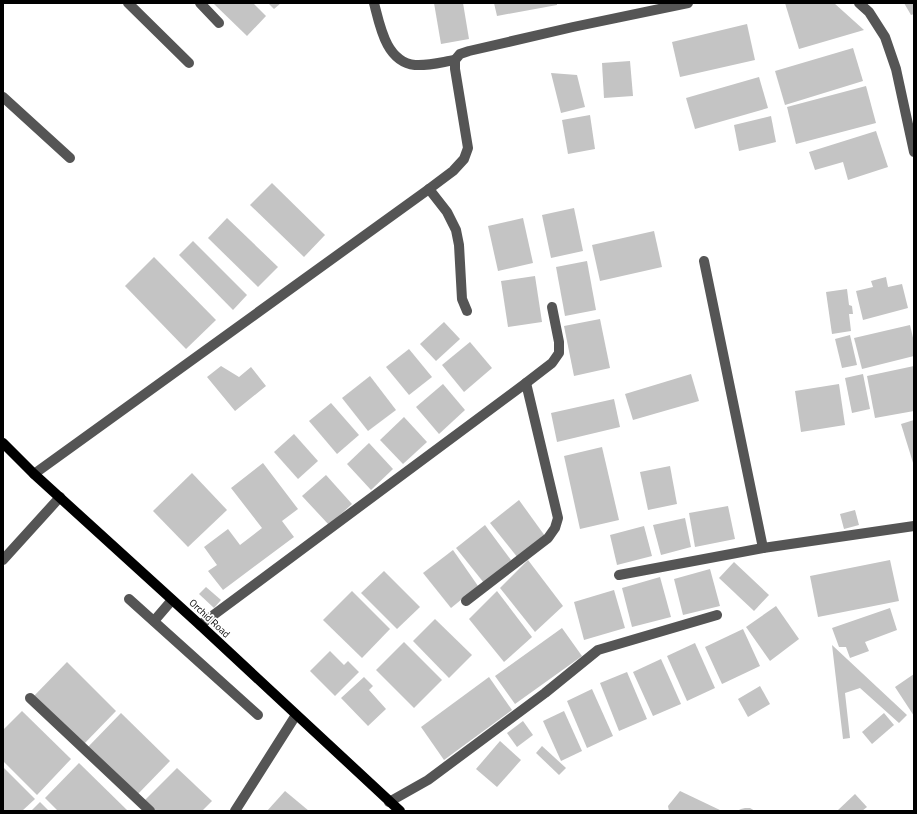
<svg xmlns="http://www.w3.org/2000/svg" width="917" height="814" font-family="'Titillium Web',sans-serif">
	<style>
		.building { fill: #c4c4c4 }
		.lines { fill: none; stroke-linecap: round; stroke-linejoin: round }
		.minor { stroke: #555; stroke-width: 10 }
		.major { stroke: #000; stroke-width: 10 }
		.labels { text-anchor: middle; stroke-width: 3.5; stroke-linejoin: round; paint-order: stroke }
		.street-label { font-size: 10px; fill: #000; stroke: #fff }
	</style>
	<rect width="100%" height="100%" fill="#fff"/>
	<g class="building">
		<polygon points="213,3 253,3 266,16 247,36"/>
		<polygon points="268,3 281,3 274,9"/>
		<polygon points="434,3 463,3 469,39 441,44"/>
		<polygon points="494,3 557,3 557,5 497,16"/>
		<polygon points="785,3 834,3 864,30 799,49"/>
		<polygon points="904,3 914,3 914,14 911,15"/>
		<polygon points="747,24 755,60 680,77 672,42"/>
		<polygon points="853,48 863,81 785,105 775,71"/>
		<polygon points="630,61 633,96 604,98 602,63"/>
		<polygon points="551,73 577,75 585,107 561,113"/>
		<polygon points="759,77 768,108 695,129 686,98"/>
		<polygon points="866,86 876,123 796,144 787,107"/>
		<polygon points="590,115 595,149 568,154 562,120"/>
		<polygon points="771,116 776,142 739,151 734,125"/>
		<polygon points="876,131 888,167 848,180 843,162 815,170 809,152"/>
		<polygon points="272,183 325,235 304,257 250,205"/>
		<polygon points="574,208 583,251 551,258 542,215"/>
		<polygon points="227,218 278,267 258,287 208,238"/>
		<polygon points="523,218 533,263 498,271 488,226"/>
		<polygon points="654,231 662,267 600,281 592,245"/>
		<polygon points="193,241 247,295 233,310 179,255"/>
		<polygon points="154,257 216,320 186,349 125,286"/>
		<polygon points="587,261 596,310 565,316 556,267"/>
		<polygon points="535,276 542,322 508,327 501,281"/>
		<polygon points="886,277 888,287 902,284 908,308 863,320 856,291 873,287 871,281"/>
		<polygon points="847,289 849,305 852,306 853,314 849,314 851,331 832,334 826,292"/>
		<polygon points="600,319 610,368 574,376 564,326"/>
		<polygon points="444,322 460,339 436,361 420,344"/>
		<polygon points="910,325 914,342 914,356 862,369 854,338"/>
		<polygon points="850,335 857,365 842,368 835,339"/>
		<polygon points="470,342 492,368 464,392 442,365"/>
		<polygon points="409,349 432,377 409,395 386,367"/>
		<polygon points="221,366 239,377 251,367 266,386 235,411 207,377"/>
		<polygon points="914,366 914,411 875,418 867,376"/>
		<polygon points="691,374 699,401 633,420 625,394"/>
		<polygon points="863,374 870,409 852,413 845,378"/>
		<polygon points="370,376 396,410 368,431 342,398"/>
		<polygon points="443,384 465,410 439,434 416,407"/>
		<polygon points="839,384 845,425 801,432 795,391"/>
		<polygon points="614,399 620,427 557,442 551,413"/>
		<polygon points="331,403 359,435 337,454 309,421"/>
		<polygon points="404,417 427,442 403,464 380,440"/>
		<polygon points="914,420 914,466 901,424"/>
		<polygon points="294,434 318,461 298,479 274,452"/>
		<polygon points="369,443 393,469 371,490 347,464"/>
		<polygon points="602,447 619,520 580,529 564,456"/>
		<polygon points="263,463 298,509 282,521 294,537 223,590 208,571 217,565 204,547 228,529 240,545 262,528 231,488"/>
		<polygon points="670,466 677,504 648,510 640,472"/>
		<polygon points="192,473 227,510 188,547 153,511"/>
		<polygon points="326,475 352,504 329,525 302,496"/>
		<polygon points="519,500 545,536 518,558 490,523"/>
		<polygon points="728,506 735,539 695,547 689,513"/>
		<polygon points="855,510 859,525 844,529 840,514"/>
		<polygon points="685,518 691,547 661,555 653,525"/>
		<polygon points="485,525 511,560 484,583 456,548"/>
		<polygon points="644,526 652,556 617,565 610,535"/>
		<polygon points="453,550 478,586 451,608 423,573"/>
		<polygon points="528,560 563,606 535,632 500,588"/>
		<polygon points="890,560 899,601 818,617 810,576"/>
		<polygon points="734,562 769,595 754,611 719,578"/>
		<polygon points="710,569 720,606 683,615 674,579"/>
		<polygon points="384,571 420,607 397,629 361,593"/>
		<polygon points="660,577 671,617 632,627 622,588"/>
		<polygon points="206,587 221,600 214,608 199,594"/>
		<polygon points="614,590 625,628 584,640 574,602"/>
		<polygon points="352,591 390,629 362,658 323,620"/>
		<polygon points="497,591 532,637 504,662 469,619"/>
		<polygon points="776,606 799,639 770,661 746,627"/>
		<polygon points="890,608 897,630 865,642 869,651 850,658 846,647 839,647 832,628"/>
		<polygon points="435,619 472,655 449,678 413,641"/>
		<polygon points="562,628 582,656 515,704 495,676"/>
		<polygon points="743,629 760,666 722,684 705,647"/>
		<polygon points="404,642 442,680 414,708 376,670"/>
		<polygon points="695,643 715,688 687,701 667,656"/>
		<polygon points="832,645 907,715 899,723 860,688 845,693 850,738 843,739"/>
		<polygon points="330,651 344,665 348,661 359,672 335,696 310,671"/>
		<polygon points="661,659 681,704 653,716 633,672"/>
		<polygon points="67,662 116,711 82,746 33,697"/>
		<polygon points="627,672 647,719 619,731 600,683"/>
		<polygon points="914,674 914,716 895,687"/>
		<polygon points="364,677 373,686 369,690 386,709 368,726 341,698"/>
		<polygon points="489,677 512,710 444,760 421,727"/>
		<polygon points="760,686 770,704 748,717 738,699"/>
		<polygon points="592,689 613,736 587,748 567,701"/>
		<polygon points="22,711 71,759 37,795 3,761 3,730"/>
		<polygon points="564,711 582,751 561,761 543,721"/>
		<polygon points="121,713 170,761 136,796 87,748"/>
		<polygon points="884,713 894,725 872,744 862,732"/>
		<polygon points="523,721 533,735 517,747 507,733"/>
		<polygon points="500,741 521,760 497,787 476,769"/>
		<polygon points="542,746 566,768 559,775 536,753"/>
		<polygon points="79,763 128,811 58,811 45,798"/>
		<polygon points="3,767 35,799 22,811 3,811"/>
		<polygon points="177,768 212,801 202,811 152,811 143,802"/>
		<polygon points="285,791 309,811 267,811"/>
		<polygon points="680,791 722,811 669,811 668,806"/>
		<polygon points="855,794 867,807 862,811 837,811"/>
		<polygon points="40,802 49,811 31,811"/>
		<polygon points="745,808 750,808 755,811 737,811 741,809"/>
	</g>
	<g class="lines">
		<g class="minor">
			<polyline points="128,3 189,63"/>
			<polyline points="200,3 219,23"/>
			<path d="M374 3C380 26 386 62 415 65 429 66 442 62 455 60"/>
			<polyline points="859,3 869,12 885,37 896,69 914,152"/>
			<polyline points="3,97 70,158"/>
			<polyline points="429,189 447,212 456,230 459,245 462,299 467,311"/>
			<polyline points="704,261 763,548"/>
			<polyline points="526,383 552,363 559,353 559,342 552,307"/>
			<polyline points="34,474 429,189 453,171 464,159 468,148 455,69 455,60 460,54 469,51 573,27 688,3"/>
			<polyline points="3,560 60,497"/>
			<polyline points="619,575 763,548 914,526"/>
			<polyline points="129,599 258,715"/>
			<polyline points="154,621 172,600"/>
			<polyline points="200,625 526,383 558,518 555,528 548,538 466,601"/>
			<polyline points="30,698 150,811"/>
			<polyline points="389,802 428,780 545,693 598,650 717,615"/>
			<polyline points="235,811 296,715"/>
		</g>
		<polyline class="major" points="3,443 34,474 200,625 400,811"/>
	</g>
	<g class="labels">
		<g class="street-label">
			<text transform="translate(210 618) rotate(43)" y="4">Orchid Road</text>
		</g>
	</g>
	<rect width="917" height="814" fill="none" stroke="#000000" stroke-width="8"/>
</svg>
